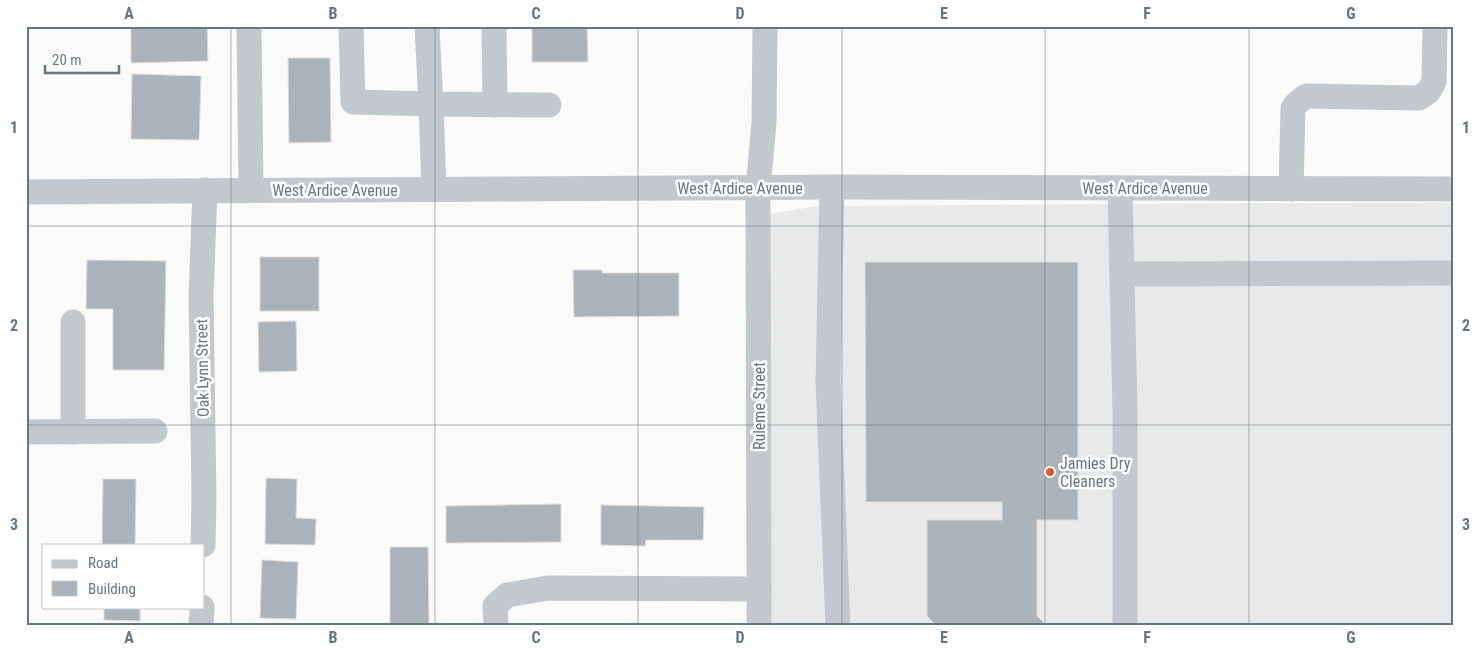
<svg xmlns="http://www.w3.org/2000/svg" width="1480" height="651" font-family="'Roboto Condensed',sans-serif">
	<style>
		.built { fill: #e8e9e9 }
		.building { fill: #aab3b9; stroke: #dcdcda }
		.lines { fill: none; stroke-linecap: round; stroke-linejoin: round }
		.minor { stroke: #c3c8cc; stroke-width: 25 }
		.grid { fill: none; stroke: #657683; stroke-width: 1; stroke-opacity: 0.55 }
		.poi-dot { fill: #e4572e; stroke: #fff; stroke-width: 2 }
		.labels { text-anchor: middle; stroke-width: 5; stroke-linejoin: round; paint-order: stroke }
		.street-label { font-size: 16px; fill: #657683; stroke: #fff }
		.poi-label { font-size: 16px; fill: #657683; stroke: #fff; text-anchor: start }
		.neatline { fill: none; stroke: #657683; stroke-width: 2 }
		.grid-label { font-size: 16px; text-anchor: middle; font-weight: bold; fill: #657683 }
	</style>
	<rect width="100%" height="100%" fill="#fafaf8"/>
	<polygon class="built" points="1283,203 1454,203 1454,625 767,625 756,216 818,206"/>
	<g class="building">
		<polygon points="131,26 207,26 208,61 131,63"/>
		<polygon points="532,26 587,26 588,62 532,62"/>
		<polygon points="288,58 330,58 331,142 289,143"/>
		<polygon points="132,74 201,76 199,140 131,139"/>
		<rect x="260" y="257" width="59" height="54"/>
		<polygon points="87,260 166,261 164,370 113,370 113,309 86,309"/>
		<polygon points="865,262 1078,262 1078,520 1037,520 1037,616 1046,625 936,625 927,616 927,520 1002,520 1002,502 866,502"/>
		<polygon points="573,270 602,270 602,273 679,273 679,316 574,317"/>
		<polygon points="296,321 297,371 259,372 258,322"/>
		<polygon points="266,478 297,479 296,518 316,519 315,545 265,544"/>
		<polygon points="103,479 136,479 135,545 102,545"/>
		<polygon points="561,504 561,542 446,543 446,506"/>
		<polygon points="601,505 704,507 703,540 646,540 645,546 601,545"/>
		<polygon points="390,547 428,547 429,625 390,625"/>
		<polygon points="262,560 298,562 296,619 260,618"/>
		<polygon points="104,607 140,607 140,621 104,620"/>
	</g>
	<g class="lines">
		<g class="minor">
			<polyline points="249,26 251,190"/>
			<polyline points="351,26 353,102 431,104 434,189"/>
			<polyline points="427,26 431,104 549,105"/>
			<polyline points="494,26 495,105"/>
			<polyline points="832,187 828,382 838,625"/>
			<polyline points="1120,188 1125,412 1125,625"/>
			<polyline points="1291,189 1293,108 1297,103 1306,96 1419,98 1428,92 1434,82 1435,26"/>
			<polyline points="26,192 832,187 1454,189"/>
			<polyline points="1122,274 1454,273"/>
			<polyline points="73,322 73,432"/>
			<polyline points="26,432 155,431"/>
			<polyline points="203,545 204,498 201,296 205,190"/>
			<polyline points="201,625 202,607"/>
			<polyline points="496,625 495,606 507,595 548,588 759,589"/>
			<polyline points="759,625 758,188 764,123 765,26"/>
		</g>
	</g>
	<path class="grid" d="M231 26V625M435 26V625M638 26V625M842 26V625M1045 26V625M1249 26V625M26 226H1454M26 425H1454"/>
	<circle class="poi-dot" cx="1050" cy="472" r="5"/>
	<g class="labels">
		<g class="street-label">
			<text x="740" y="194">West Ardice Avenue</text>
			<text x="1145" y="194">West Ardice Avenue</text>
			<text x="335" y="196">West Ardice Avenue</text>
			<text transform="translate(202 368) rotate(-91)" y="6">Oak Lynn Street</text>
			<text transform="translate(759 406) rotate(-90)" y="6">Ruleme Street</text>
		</g>
		<g class="poi-label">
			<text x="1060" y="469">Jamies Dry<tspan x="1060" dy="18">Cleaners</tspan></text>
		</g>
	</g>
	<rect width="1480" height="651" fill="none" stroke="#ffffff" stroke-width="55"/>
	<rect x="42" y="544" width="162" height="65" fill="#ffffff" stroke="#c1c8cd"/>
	<rect x="52" y="560" width="25" height="8" fill="#c3c8cc" stroke="#c1c8cd"/>
	<text x="88" y="568" font-size="15" fill="#657683">Road</text>
	<rect x="52" y="581" width="25" height="15" fill="#aab3b9" stroke="#c1c8cd"/>
	<text x="88" y="594" font-size="15" fill="#657683">Building</text>
	<path d="M45 65v8h74v-8" fill="none" stroke="#657683" stroke-width="2.5"/>
	<text x="52" y="65" font-size="15" fill="#657683" stroke="#ffffff" stroke-width="4" paint-order="stroke">20 m</text>
	<rect x="28" y="28" width="1424" height="596" class="neatline"/>
	<g class="grid-label">
		<text x="129" y="19">A</text>
		<text x="333" y="19">B</text>
		<text x="536" y="19">C</text>
		<text x="740" y="19">D</text>
		<text x="944" y="19">E</text>
		<text x="1147" y="19">F</text>
		<text x="1351" y="19">G</text>
		<text x="14" y="133">1</text>
		<text x="1466" y="133">1</text>
		<text x="14" y="331">2</text>
		<text x="1466" y="331">2</text>
		<text x="14" y="530">3</text>
		<text x="1466" y="530">3</text>
		<text x="129" y="643">A</text>
		<text x="333" y="643">B</text>
		<text x="536" y="643">C</text>
		<text x="740" y="643">D</text>
		<text x="944" y="643">E</text>
		<text x="1147" y="643">F</text>
		<text x="1351" y="643">G</text>
	</g>
</svg>
